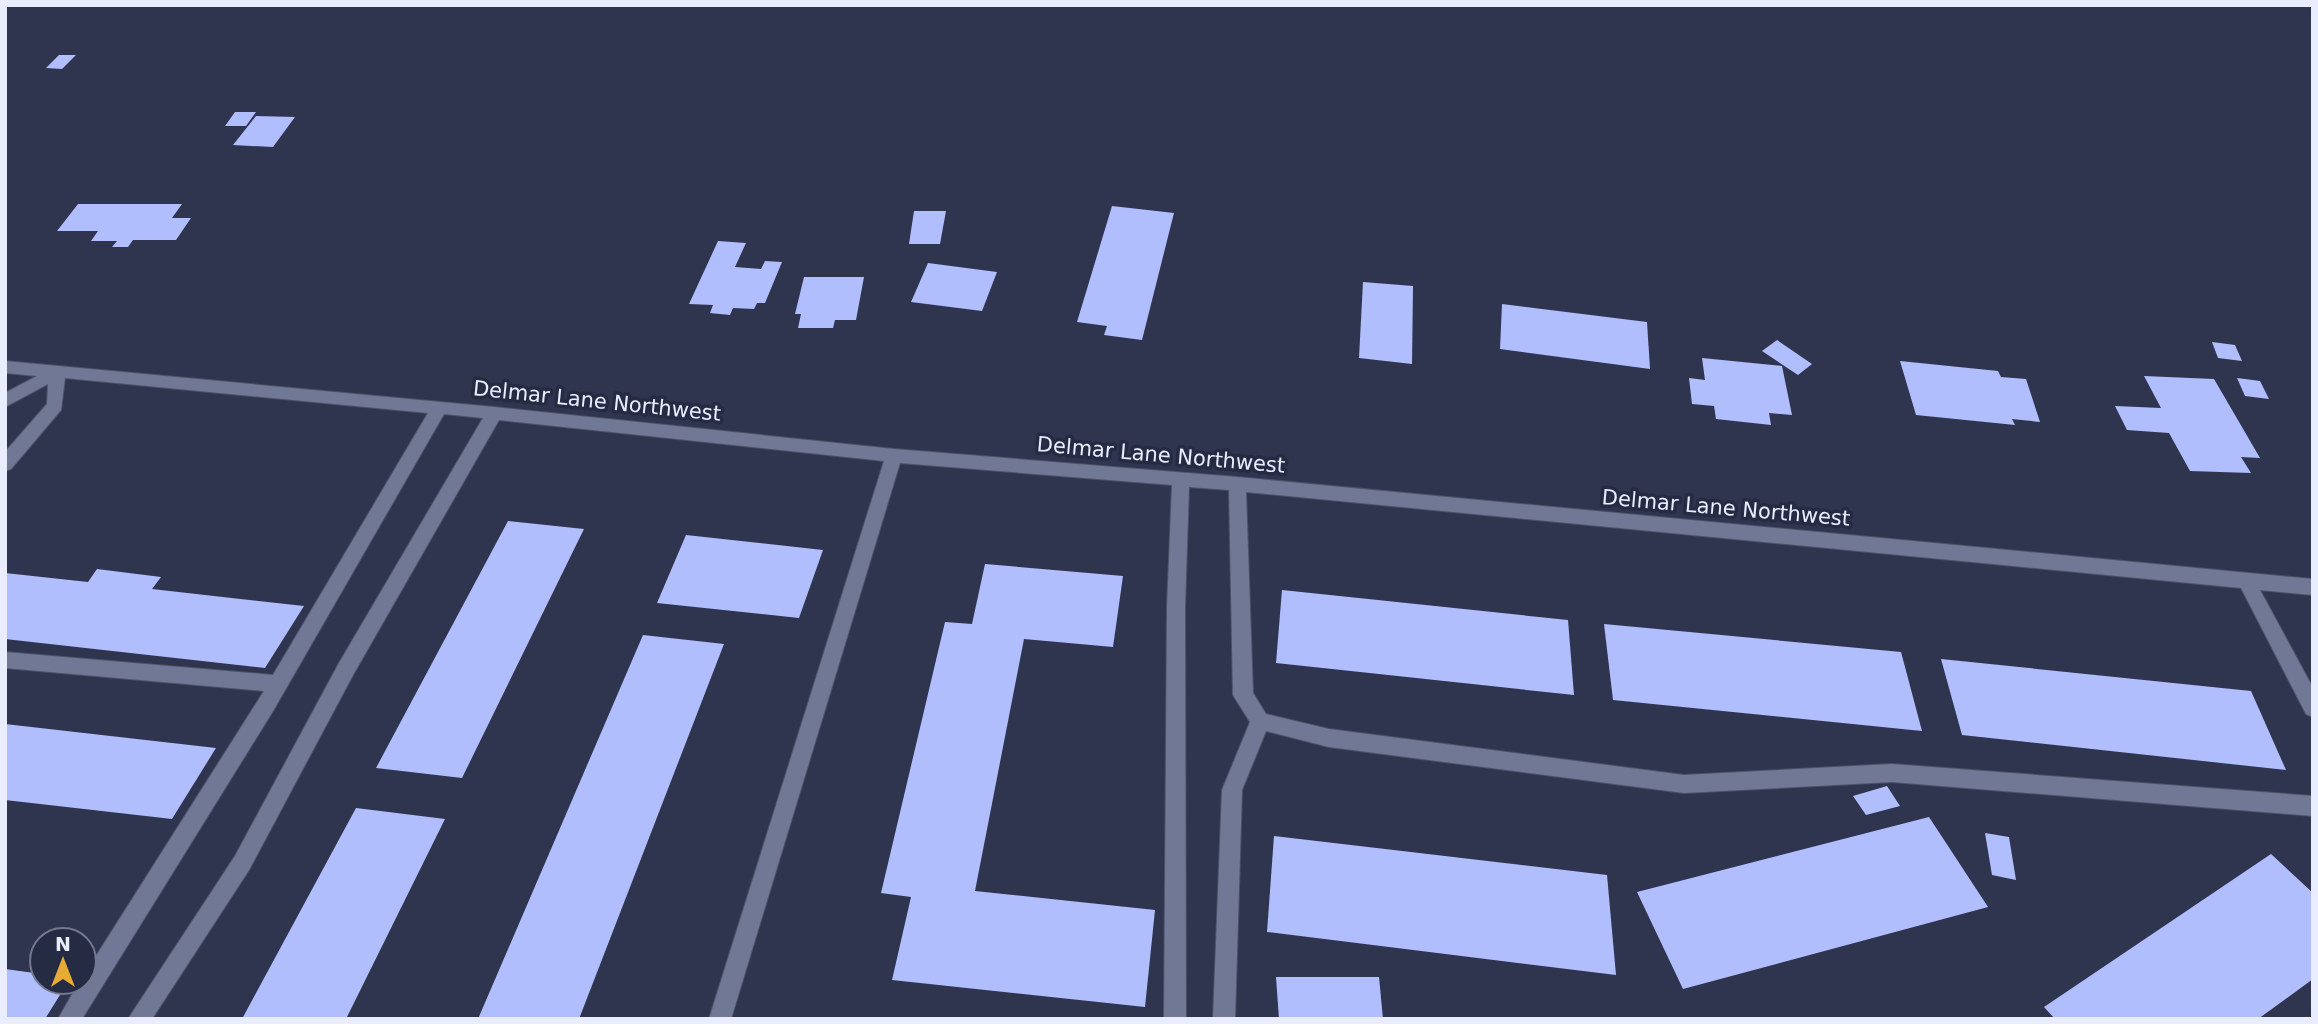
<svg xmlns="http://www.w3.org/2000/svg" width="2318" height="1024" font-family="'DejaVu Sans',sans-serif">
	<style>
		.building { fill: #b1befe }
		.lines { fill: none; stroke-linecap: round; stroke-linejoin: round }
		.minor-casing { stroke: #4e5269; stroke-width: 2 }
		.minor { fill: #717895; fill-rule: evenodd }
		.labels { text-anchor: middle; stroke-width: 7; stroke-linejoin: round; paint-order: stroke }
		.street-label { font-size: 21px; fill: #e9edfe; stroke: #262b44 }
	</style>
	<rect width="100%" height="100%" fill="#30354f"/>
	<g class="building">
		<polygon points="59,55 76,55 62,69 46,68"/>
		<polygon points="235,112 256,112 246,126 225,126"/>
		<polygon points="256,116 295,117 273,147 233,145"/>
		<polygon points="78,204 182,204 172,218 191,218 176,240 133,240 128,247 112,247 117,241 91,241 98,231 57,231"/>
		<polygon points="1112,206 1174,213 1142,340 1104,335 1107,326 1077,322"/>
		<polygon points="914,211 946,211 940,244 909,244"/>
		<polygon points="718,241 746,243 735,267 761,269 765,261 782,262 765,303 757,303 754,309 733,308 730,315 710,313 713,305 689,304"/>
		<polygon points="928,263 997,272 982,311 911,302"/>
		<polygon points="804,277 864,277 856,320 835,320 833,328 798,328 801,314 795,314"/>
		<polygon points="1363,282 1413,286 1412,364 1359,358"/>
		<polygon points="1502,304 1647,322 1650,369 1500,349"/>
		<polygon points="1777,340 1812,364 1798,375 1762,351"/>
		<polygon points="2212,342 2235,345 2242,361 2218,358"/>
		<polygon points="1702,358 1782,366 1792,415 1769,413 1771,425 1716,419 1714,406 1692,404 1689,378 1705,380"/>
		<polygon points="1900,361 1998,371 2001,377 2026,379 2040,422 2012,419 2015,425 1916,415"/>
		<polygon points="2144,376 2214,379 2260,458 2241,457 2251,473 2190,471 2169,433 2127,430 2115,406 2161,408"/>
		<polygon points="2237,378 2260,381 2269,399 2245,396"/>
		<polygon points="508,521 584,529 462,778 376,768"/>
		<polygon points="686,535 823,550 799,618 657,603"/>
		<polygon points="985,564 1123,576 1113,647 1024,639 975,891 1155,910 1145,1007 892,980 911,897 881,893 945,622 972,624"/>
		<polygon points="97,569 161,577 152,589 304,606 265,668 5,639 5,573 88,582"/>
		<polygon points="1282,590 1568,620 1574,695 1276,663"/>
		<polygon points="1604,624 1901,652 1922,731 1613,700"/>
		<polygon points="643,635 724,644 579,1019 478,1019"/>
		<polygon points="1941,659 2251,691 2286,770 1962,735"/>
		<polygon points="5,724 216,748 172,819 5,800"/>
		<polygon points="1887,786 1900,806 1866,815 1853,796"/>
		<polygon points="356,808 445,819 346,1019 242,1019"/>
		<polygon points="1929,817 1988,907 1683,989 1637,892"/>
		<polygon points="1985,833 2009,837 2016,880 1992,875"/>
		<polygon points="1274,836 1607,875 1616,975 1267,932"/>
		<polygon points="2271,854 2313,893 2313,979 2258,1019 2055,1019 2044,1007"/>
		<polygon points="5,969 42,974 42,982 68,982 45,1019 5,1019"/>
		<polygon points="1276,977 1379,977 1383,1019 1279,1019"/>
	</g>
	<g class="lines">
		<g class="minor-casing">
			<polygon id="minor" points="5,361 494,407 894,449 1237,477 2313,579 2313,595 2260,590 2313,688 2313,717 2306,714 2241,588 1246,492 1253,693 1266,714 1329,729 1684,775 1892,764 2313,796 2313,816 1892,782 1684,793 1329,747 1266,731 1242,790 1235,1019 1213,1019 1222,790 1250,722 1233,695 1229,490 1189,487 1185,607 1186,1019 1164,1019 1167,607 1172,485 900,463 731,1019 709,1019 884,461 499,420 353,675 249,870 152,1019 128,1019 235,856 339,663 483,418 444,414 273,711 82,1019 58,1019 79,982 84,982 84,975 264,691 5,668 5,652 273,675 428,413 65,378 61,410 11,469 5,471 5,452 47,404 48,384 5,407 5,393 37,376 5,373"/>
		</g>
		<use href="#minor" class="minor"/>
	</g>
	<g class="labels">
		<g class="street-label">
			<text transform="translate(597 401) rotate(6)" y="7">Delmar Lane Northwest</text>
			<text transform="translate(1161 455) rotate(5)" y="7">Delmar Lane Northwest</text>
			<text transform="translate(1726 508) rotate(5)" y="7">Delmar Lane Northwest</text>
		</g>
	</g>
	<rect width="2318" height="1024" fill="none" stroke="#e9edfe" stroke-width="14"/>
	<g transform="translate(63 961)"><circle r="33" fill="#262b44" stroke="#74798e" stroke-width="2"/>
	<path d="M0-5L12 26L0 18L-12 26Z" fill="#e7ac36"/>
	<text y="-10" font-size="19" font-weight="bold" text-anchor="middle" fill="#e9edfe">N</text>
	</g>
</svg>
